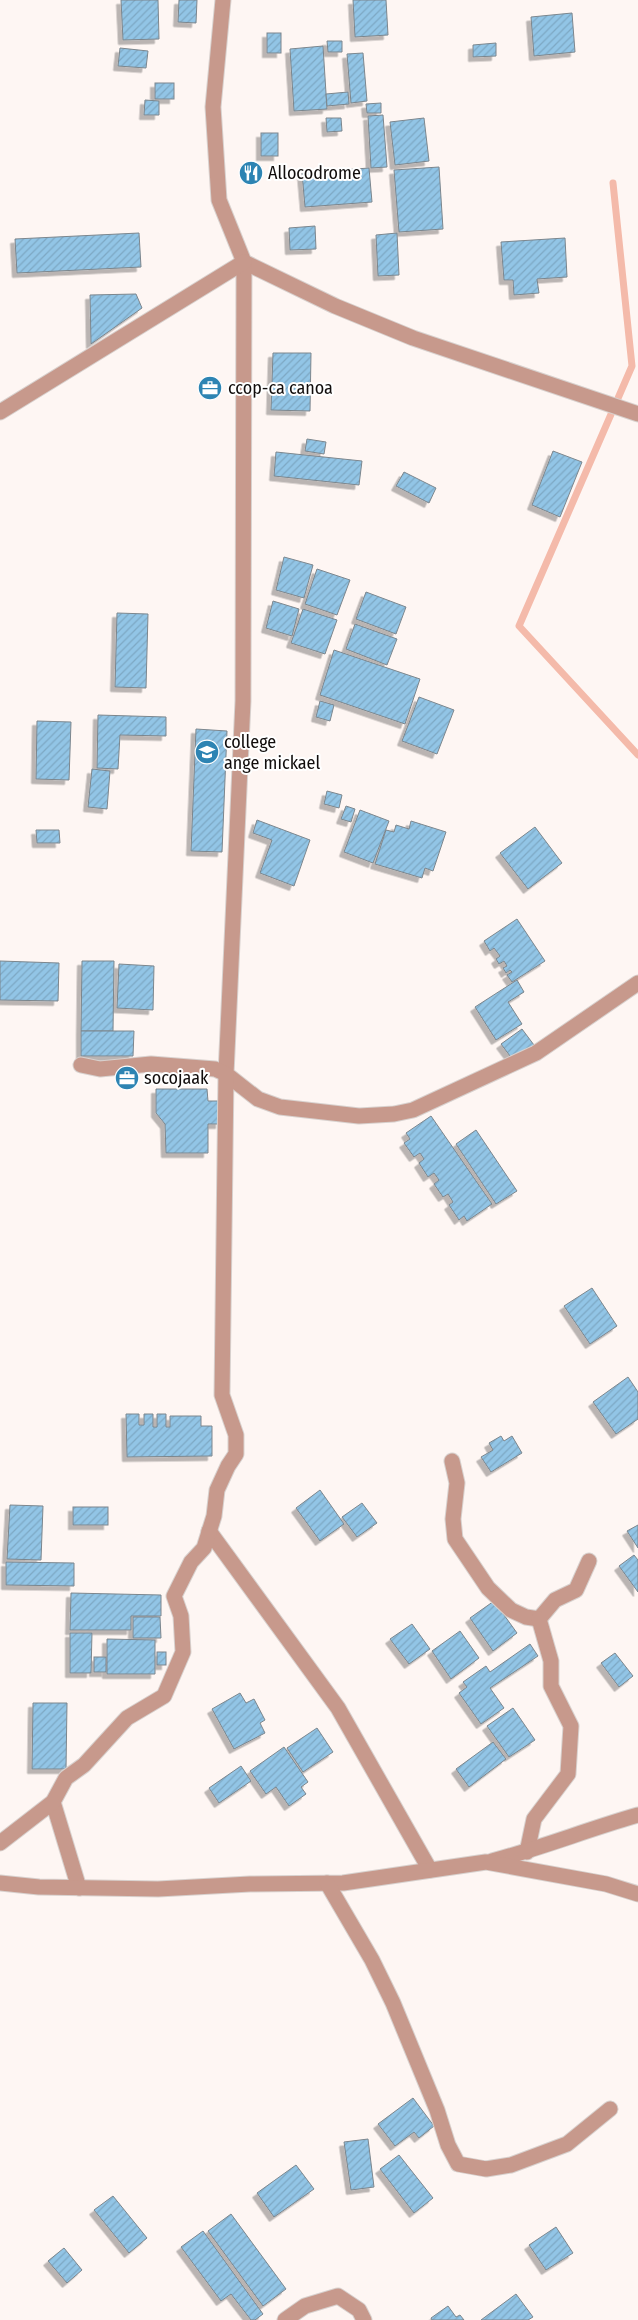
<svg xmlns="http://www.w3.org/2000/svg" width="638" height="2320" font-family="'Fira Sans Condensed',sans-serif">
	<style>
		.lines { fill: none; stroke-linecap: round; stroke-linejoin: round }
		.stream { stroke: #f4baaa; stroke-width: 7 }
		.building { fill: url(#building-hatch); stroke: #7c868d; filter: url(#shadow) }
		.street-casing { stroke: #d8d1ce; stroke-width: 17 }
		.street { stroke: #c7998c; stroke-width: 15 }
		.labels { text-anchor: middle; stroke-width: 4; stroke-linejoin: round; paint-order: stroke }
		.poi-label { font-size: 18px; fill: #110d0c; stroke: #fff; text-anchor: start }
	</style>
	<defs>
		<pattern id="building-hatch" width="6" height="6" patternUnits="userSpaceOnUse" patternTransform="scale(1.25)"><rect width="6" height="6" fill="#92c5e6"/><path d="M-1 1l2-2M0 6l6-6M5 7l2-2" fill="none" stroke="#7da8c4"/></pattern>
		<filter id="shadow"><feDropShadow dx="-4.5" dy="4.5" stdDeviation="0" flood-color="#0004"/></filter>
	</defs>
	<rect width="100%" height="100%" fill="#fef6f3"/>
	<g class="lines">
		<polyline class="stream" points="613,183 632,366 519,626 638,755"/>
	</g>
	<g class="building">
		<polygon points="121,0 158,0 159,39 123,40"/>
		<polygon points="179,0 197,0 196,23 178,22"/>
		<polygon points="353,0 386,0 388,35 355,37"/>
		<polygon points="572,13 575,52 534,56 531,17"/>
		<rect x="267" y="33" width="14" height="20"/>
		<polygon points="327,41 342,41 342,52 328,52"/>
		<polygon points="496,43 496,56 473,57 473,45"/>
		<polygon points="323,46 327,109 294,111 290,49"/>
		<polygon points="120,48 148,51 146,68 118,66"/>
		<polygon points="363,53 367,101 351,103 347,54"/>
		<rect x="155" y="83" width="19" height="16"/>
		<polygon points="348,92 349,104 327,106 326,94"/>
		<polygon points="145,100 159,101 159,115 144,115"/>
		<polygon points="381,103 381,113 367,113 366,104"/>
		<polygon points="383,115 387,167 371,168 368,116"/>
		<polygon points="326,118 341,118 342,131 327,132"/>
		<polygon points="424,118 429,161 395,165 390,122"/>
		<rect x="261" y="133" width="17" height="23"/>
		<polygon points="439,167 443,229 399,232 394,170"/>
		<polygon points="369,168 372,202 305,207 302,173"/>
		<polygon points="315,226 316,249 290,250 289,228"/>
		<polygon points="139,233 141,267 17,273 15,239"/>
		<polygon points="397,233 399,275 378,276 376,235"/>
		<polygon points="565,238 567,277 537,279 539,293 514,295 513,280 504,280 501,242"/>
		<polygon points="136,294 142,308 91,344 90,295"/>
		<polygon points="273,353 311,353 310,411 271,410"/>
		<polygon points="307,439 326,442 324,454 305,451"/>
		<polygon points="553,451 582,462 560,517 532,505"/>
		<polygon points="276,452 362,461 359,485 274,476"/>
		<polygon points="404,472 436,488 429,503 396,486"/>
		<polygon points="284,557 313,565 304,598 276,590"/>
		<polygon points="317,569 350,580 337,615 305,604"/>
		<polygon points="366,592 406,607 396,634 356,619"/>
		<polygon points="273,601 299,609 292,636 266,628"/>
		<polygon points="303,609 337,620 325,654 291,643"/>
		<polygon points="117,613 148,614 146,688 115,687"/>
		<polygon points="355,624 397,639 387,665 346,649"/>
		<polygon points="334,650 420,679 405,724 320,695"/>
		<polygon points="419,697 454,710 437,754 402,741"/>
		<polygon points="320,701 334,705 330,721 316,717"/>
		<polygon points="98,715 166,717 166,736 120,735 118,769 97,768"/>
		<polygon points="37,721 71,722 69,780 36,779"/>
		<polygon points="196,729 227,731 222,852 191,851"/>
		<polygon points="92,769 110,771 107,809 88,807"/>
		<polygon points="327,791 342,795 339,808 324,804"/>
		<polygon points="346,806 355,809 351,822 341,819"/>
		<polygon points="360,810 389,821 373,863 344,852"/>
		<polygon points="257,820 310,840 294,886 260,873 272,840 253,833"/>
		<polygon points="411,821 446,832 433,871 425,868 422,878 375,864 386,830 394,832 396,825 409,829"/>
		<polygon points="535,827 562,863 528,889 500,853"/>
		<polygon points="36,830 59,830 60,843 37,843"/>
		<polygon points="517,919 545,961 512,982 507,975 512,972 510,970 506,973 503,968 507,966 504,961 499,964 496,959 500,956 494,948 490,951 484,941"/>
		<polygon points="0,961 59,963 58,1001 0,1000"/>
		<polygon points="82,961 114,961 113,1031 81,1031"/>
		<polygon points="119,964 154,966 153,1010 117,1008"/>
		<polygon points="517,980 524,992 508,1002 522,1024 496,1040 475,1007"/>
		<polygon points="522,1029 534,1045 513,1060 501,1044"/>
		<polygon points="81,1031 134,1031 133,1056 81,1056"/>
		<polygon points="156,1089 207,1089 208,1101 220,1101 220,1124 208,1124 208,1153 166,1153 165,1124 156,1113"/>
		<polygon points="431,1116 492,1204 467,1221 464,1216 459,1220 449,1205 453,1202 448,1194 443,1197 434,1184 439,1180 434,1173 428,1177 419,1163 424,1159 420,1153 414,1157 404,1143 410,1139 406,1133"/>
		<polygon points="476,1130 517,1191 496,1204 456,1144"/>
		<polygon points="592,1288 617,1326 590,1344 564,1306"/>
		<polygon points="628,1377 638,1392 638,1419 616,1434 593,1402"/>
		<polygon points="126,1414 139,1414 139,1425 144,1425 144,1414 153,1414 153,1427 157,1427 157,1414 166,1414 166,1427 170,1427 170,1416 201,1416 201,1426 212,1426 212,1456 127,1457"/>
		<polygon points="501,1436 504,1441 512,1436 522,1453 491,1472 481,1457 493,1450 489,1443"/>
		<polygon points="320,1490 344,1524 320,1541 296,1508"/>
		<polygon points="362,1503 377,1523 357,1537 342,1517"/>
		<polygon points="10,1505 43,1506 41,1560 7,1559"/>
		<rect x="73" y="1507" width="35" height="18"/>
		<polygon points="638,1525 638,1548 627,1531"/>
		<polygon points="634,1555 638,1560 638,1592 619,1566"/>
		<polygon points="6,1562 74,1563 74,1586 6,1585"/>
		<polygon points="71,1593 161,1595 161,1616 131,1616 131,1630 70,1630"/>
		<polygon points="494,1601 517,1633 493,1651 470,1618"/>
		<polygon points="133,1617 160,1617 161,1638 133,1638"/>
		<polygon points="412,1624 430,1649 409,1664 390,1639"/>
		<polygon points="460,1631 479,1658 451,1679 432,1651"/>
		<polygon points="70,1633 92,1633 91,1673 70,1673"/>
		<polygon points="107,1639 155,1640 155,1674 107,1674"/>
		<polygon points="530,1644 538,1656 490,1688 504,1708 481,1724 459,1693 467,1687 463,1682 486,1666 490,1672"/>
		<rect x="157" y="1652" width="9" height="13"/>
		<polygon points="615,1653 633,1676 619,1687 601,1663"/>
		<rect x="94" y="1657" width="12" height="15"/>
		<polygon points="240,1693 246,1703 254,1699 265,1720 260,1723 265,1733 234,1749 212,1709"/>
		<polygon points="33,1703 67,1703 66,1769 32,1769"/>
		<polygon points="513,1708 535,1740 509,1757 487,1726"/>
		<polygon points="317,1728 333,1752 303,1772 287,1748"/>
		<polygon points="493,1742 506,1759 469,1787 456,1769"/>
		<polygon points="284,1747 308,1782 301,1787 306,1794 289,1806 276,1787 266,1794 250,1771"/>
		<polygon points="241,1766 251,1781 219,1803 209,1788"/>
		<polygon points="413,2098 434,2126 419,2138 414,2132 395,2146 378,2124"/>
		<polygon points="368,2139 374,2187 351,2190 344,2142"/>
		<polygon points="399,2155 433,2198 414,2213 380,2169"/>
		<polygon points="296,2165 314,2189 274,2217 257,2193"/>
		<polygon points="113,2196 147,2238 129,2253 94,2210"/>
		<polygon points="231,2214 286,2289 263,2306 208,2231"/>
		<polygon points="556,2227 573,2253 546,2270 529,2245"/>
		<polygon points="203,2231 263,2314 255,2320 251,2320 231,2294 221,2301 181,2247"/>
		<polygon points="64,2248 82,2270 67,2283 48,2261"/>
		<polygon points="516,2294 533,2317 528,2320 481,2320"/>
		<polygon points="448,2306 456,2317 460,2315 464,2320 432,2320 431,2318"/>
	</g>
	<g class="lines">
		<g class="street-casing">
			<g id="street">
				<polyline points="223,0 213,107 219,200 244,262 335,306 413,338 638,414"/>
				<polyline points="244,262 243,701 226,1074 258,1099 280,1107 359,1116 394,1114 413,1110 536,1053 638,983"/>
				<polyline points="0,412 244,262"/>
				<polyline points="452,1461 457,1483 453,1519 455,1539 488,1588 511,1610 526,1617 539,1619"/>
				<polyline points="209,1531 338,1708 430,1870"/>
				<polyline points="539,1619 555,1600 576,1590 589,1561"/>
				<polyline points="53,1802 79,1888"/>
				<polyline points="0,1843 53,1802 66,1778 84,1765 127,1718 164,1696 183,1652 181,1616 174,1596 191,1562 204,1548 214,1516 217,1490 228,1466 236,1454 236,1435 222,1395 226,1074 215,1069 151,1064 100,1069 81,1065"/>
				<polyline points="527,1852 534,1819 568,1774 571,1726 551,1686 551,1661 539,1619"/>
				<path d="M492 1861C541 1848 589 1829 638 1815"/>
				<polyline points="0,1883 39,1887 158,1889 250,1884 343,1883 486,1862 606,1884 638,1894"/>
				<polyline points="327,1883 372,1960 393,2003 437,2110 448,2145 458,2164 486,2169 511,2165 567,2144 610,2109"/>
				<polyline points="285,2320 305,2306 338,2296 359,2310 364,2320"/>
			</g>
		</g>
		<use href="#street" class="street"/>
	</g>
	<defs>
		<g id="restaurant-disc" transform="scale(1.25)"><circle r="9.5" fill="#2d84b3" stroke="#fff"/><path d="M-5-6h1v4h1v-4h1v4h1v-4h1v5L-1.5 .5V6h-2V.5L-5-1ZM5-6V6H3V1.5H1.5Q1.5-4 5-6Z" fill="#fff"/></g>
		<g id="office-disc" transform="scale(1.25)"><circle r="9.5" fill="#2d84b3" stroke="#fff"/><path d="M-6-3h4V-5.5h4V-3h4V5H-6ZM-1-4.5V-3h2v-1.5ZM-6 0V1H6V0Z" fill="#fff"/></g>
		<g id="school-disc" transform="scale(1.25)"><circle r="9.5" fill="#2d84b3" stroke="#fff"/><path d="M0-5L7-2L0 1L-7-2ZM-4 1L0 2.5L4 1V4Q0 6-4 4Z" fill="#fff"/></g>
	</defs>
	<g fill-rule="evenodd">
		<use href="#restaurant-disc" x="251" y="173"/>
		<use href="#office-disc" x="210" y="388"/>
		<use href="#school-disc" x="207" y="752"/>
		<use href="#office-disc" x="127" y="1078"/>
	</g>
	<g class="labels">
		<g class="poi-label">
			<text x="268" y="179">Allocodrome</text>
			<text x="228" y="394">ccop-ca canoa</text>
			<text x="224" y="748">college<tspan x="224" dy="21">ange mickael</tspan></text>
			<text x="144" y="1084">socojaak</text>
		</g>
	</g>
</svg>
